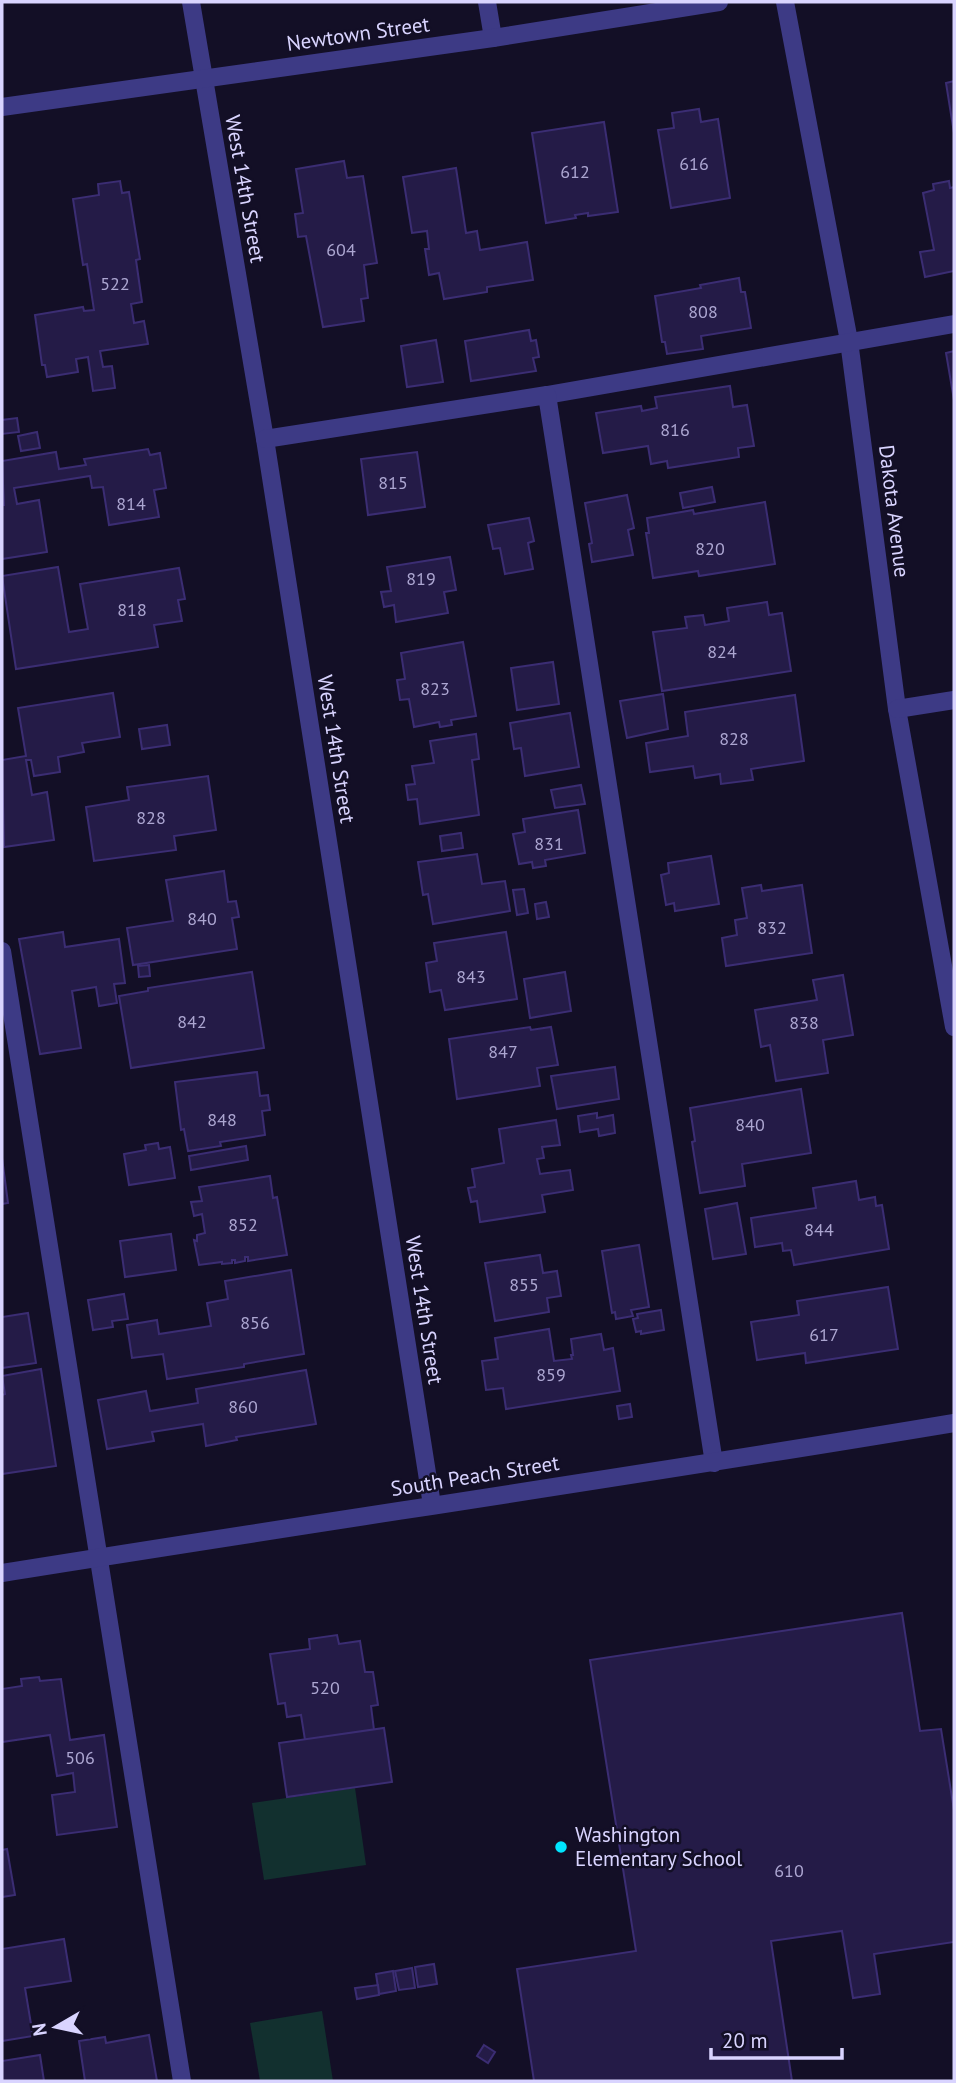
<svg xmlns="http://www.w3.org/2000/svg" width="956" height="2083" font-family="'PT Sans',sans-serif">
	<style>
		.green { fill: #12302f }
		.building { fill: #241b47; stroke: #3b2d73; stroke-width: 2 }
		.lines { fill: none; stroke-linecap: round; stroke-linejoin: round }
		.minor { stroke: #3d3a85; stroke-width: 18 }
		.poi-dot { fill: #00e5ff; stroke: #130f26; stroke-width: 2.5 }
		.labels { text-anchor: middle; stroke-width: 5; stroke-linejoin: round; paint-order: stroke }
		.number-label { font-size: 18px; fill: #aca6d1 }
		.street-label { font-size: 21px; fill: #d9d4ff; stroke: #130f26 }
		.poi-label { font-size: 21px; fill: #d9d4ff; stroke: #130f26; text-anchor: start }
	</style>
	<rect width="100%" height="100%" fill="#130f26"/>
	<g class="green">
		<polygon points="355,1788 366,1865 264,1880 252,1803"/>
		<polygon points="322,2011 333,2081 260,2081 250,2023"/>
	</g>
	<g class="building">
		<polygon points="954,81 954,133 946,83"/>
		<polygon points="699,109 701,122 718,119 730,198 671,208 658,130 674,128 672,113"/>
		<polygon points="604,122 618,212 588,216 588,213 575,215 576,218 546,223 532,133"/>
		<polygon points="344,161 347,178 363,176 377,263 364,265 368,298 361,299 364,321 323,327 306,236 298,237 295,214 303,213 296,169"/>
		<polygon points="456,168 466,233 477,231 480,250 527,242 533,280 487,287 487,292 444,299 439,273 429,275 425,249 429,249 427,231 412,233 403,177"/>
		<polygon points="120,181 122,193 129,192 140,259 136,260 142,302 131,304 134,323 144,321 148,344 100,351 103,367 112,366 115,388 93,391 88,357 76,359 78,372 47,377 45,365 42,365 35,315 83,307 84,311 94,310 87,264 83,265 73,199 99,195 98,184"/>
		<polygon points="949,181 950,188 954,187 954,271 925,277 920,252 934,250 923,193 934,190 933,184"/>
		<polygon points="739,278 741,292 745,292 751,328 701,336 703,349 667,354 665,342 662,342 655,296 701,288 700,285"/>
		<polygon points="529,330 531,341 536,340 539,357 533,358 536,371 471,381 465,341"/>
		<polygon points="436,340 443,382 407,387 401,346"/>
		<polygon points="954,351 954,400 946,353"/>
		<polygon points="730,386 733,407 747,405 754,446 738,448 739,457 668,468 667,461 651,464 648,446 603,453 596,413 641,406 642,411 657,408 655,397"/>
		<polygon points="17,418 19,432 2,434 2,420"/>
		<polygon points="37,432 40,448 21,451 18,436"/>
		<polygon points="148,449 150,455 160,453 166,488 154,490 159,517 109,525 103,487 92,488 90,476 14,488 17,504 39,500 47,552 2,559 2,505 4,505 2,461 56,452 59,469 86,465 84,459"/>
		<polygon points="417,452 425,507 368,515 361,459"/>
		<polygon points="712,487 715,502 683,508 680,493"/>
		<polygon points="627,495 634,528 628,530 633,555 592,562 589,544 592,543 585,503"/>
		<polygon points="765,502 775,564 699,576 698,571 653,578 646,533 649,533 647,518 693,510 694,514"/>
		<polygon points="529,518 534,541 528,543 533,569 505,574 500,548 493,549 488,525"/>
		<polygon points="450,557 456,590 444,592 448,613 396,622 394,605 384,607 381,592 391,591 387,567"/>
		<polygon points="58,567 69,632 88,629 80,584 179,568 185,599 178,600 182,621 154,625 158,647 16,669 2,576"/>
		<polygon points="767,602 769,615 782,613 791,671 662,691 653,632 687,628 685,617 703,615 705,625 729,621 727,608"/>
		<polygon points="463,642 476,716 451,720 452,725 440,727 439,722 414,727 409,699 400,700 397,680 405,679 401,653"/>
		<polygon points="553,662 559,704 517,710 511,668"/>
		<polygon points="113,693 120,737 82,743 84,752 58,757 60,772 34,776 31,760 26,760 32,795 47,792 54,840 4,847 2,760 26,756 18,708"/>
		<polygon points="663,694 668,729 627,738 620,701"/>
		<polygon points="795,695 804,761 751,769 753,780 721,784 720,774 695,778 693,766 650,772 646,743 688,736 685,712"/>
		<polygon points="570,713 579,767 525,776 521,748 514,749 510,723"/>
		<polygon points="167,725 170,745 142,749 139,729"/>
		<polygon points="476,734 479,759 472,760 479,815 420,824 417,799 408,800 406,785 415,784 412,766 434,763 430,741"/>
		<polygon points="208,776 216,830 174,836 176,850 94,861 86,807 129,800 127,787"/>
		<polygon points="581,785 585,804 555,808 551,790"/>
		<polygon points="578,810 585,853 545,860 546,866 533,868 532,862 519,864 513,834 525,832 523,819"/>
		<polygon points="461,833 463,848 442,851 440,836"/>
		<polygon points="477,854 482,884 505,881 510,911 433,924 428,894 423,895 418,862"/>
		<polygon points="711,856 719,904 675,911 674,903 666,905 661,875 669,873 668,863"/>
		<polygon points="224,871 228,902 236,901 239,917 232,918 237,949 133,965 127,928 173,921 166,880"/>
		<polygon points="761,885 762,891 802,885 812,953 726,966 722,938 737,935 735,920 747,918 742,888"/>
		<polygon points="524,889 528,913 517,915 513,890"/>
		<polygon points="546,902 549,917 537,919 535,904"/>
		<polygon points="63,932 65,947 119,939 125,983 114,984 117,1003 99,1006 96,987 72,991 81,1048 40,1054 19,939"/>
		<polygon points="506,932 517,999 445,1010 441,990 430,992 426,963 437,961 434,943"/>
		<polygon points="149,965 150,976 139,977 138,966"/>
		<polygon points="252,972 264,1048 131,1068 119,996 148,991 148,988"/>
		<polygon points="565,972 571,1011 530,1018 524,979"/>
		<polygon points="843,975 853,1035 823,1040 828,1073 776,1081 770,1045 761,1047 755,1010 817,1000 813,980"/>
		<polygon points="530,1027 531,1030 551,1027 558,1065 537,1068 540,1086 457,1099 449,1039"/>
		<polygon points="615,1067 619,1099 557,1109 551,1076"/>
		<polygon points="257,1072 260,1096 268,1095 270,1110 262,1111 265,1135 220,1142 221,1146 188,1151 184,1129 181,1130 175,1082"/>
		<polygon points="801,1089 811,1153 742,1164 745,1186 700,1193 692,1142 695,1141 690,1108"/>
		<polygon points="597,1113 597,1118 613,1115 615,1133 599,1136 598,1129 580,1132 578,1116"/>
		<polygon points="556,1120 560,1145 542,1147 544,1158 537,1159 540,1174 570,1170 573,1190 542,1195 545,1212 480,1222 477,1201 471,1202 468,1188 475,1187 472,1169 504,1163 499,1129"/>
		<polygon points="158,1143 159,1149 170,1147 175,1178 129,1185 124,1154 146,1150 145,1145"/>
		<polygon points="246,1146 248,1160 191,1170 189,1156"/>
		<polygon points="2,1158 8,1203 2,1204"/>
		<polygon points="270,1176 273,1198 277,1197 287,1255 248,1261 248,1257 245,1257 245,1261 235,1263 235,1260 232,1260 232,1263 222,1264 222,1262 199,1265 194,1240 197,1241 197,1235 205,1233 202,1214 194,1216 191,1202 202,1201 199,1187"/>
		<polygon points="856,1181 859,1200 875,1197 876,1206 882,1205 889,1249 794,1265 791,1250 783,1251 782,1243 755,1247 751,1218 816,1208 813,1188"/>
		<polygon points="737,1203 746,1254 713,1259 705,1209"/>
		<polygon points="171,1234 176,1270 125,1277 120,1241"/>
		<polygon points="639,1245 649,1307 631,1310 633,1316 616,1319 615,1312 612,1313 602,1251"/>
		<polygon points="540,1255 543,1273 557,1271 561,1296 547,1298 549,1312 495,1321 485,1263"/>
		<polygon points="291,1270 304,1354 244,1364 244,1367 167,1379 163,1354 132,1358 127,1325 157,1320 159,1334 211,1326 207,1303 228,1299 225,1281"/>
		<polygon points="888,1287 898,1349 806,1363 805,1353 757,1360 751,1322 799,1315 797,1301"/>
		<polygon points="124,1294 128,1319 112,1321 113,1327 93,1330 88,1300"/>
		<polygon points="661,1310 664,1330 641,1334 641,1331 636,1332 633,1319 638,1318 637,1314"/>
		<polygon points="28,1313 36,1363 2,1368 2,1317"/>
		<polygon points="549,1329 554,1361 572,1359 571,1355 573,1355 571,1339 601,1334 604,1350 613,1348 620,1391 506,1409 503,1388 486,1390 482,1361 498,1359 495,1338"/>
		<polygon points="41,1369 56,1466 2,1474 2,1395 5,1394 2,1376"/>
		<polygon points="306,1370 316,1424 236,1437 237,1440 206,1446 203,1424 152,1432 154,1441 107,1449 98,1400 146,1391 150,1411 198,1403 196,1389"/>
		<polygon points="630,1404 632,1417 619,1419 617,1406"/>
		<polygon points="902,1613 920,1731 941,1729 954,1810 954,1942 874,1954 880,1994 853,1998 842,1931 771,1941 792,2081 534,2081 517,1969 636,1951 590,1660"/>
		<polygon points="337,1635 339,1644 360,1641 365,1672 373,1672 378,1705 371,1706 374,1730 305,1740 301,1715 287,1717 285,1703 278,1704 270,1654 310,1649 309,1639"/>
		<polygon points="39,1677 40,1681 61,1679 70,1740 104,1735 117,1827 57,1835 52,1795 75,1792 73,1773 57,1776 50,1735 2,1742 2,1689 22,1686 21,1679"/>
		<polygon points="384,1728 392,1782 287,1797 279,1743"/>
		<polygon points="7,1849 15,1895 2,1897 2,1850"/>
		<polygon points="64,1939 71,1981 25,1988 33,2036 2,2041 2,1949"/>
		<polygon points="434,1964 437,1984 418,1987 415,1967"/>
		<polygon points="412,1968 415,1988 399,1990 395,1971"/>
		<polygon points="393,1971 396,1991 379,1994 376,1974"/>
		<polygon points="378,1985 379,1995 357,1999 355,1988"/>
		<polygon points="149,2035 157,2081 85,2081 79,2041 105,2037 106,2043"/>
		<polygon points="484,2045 495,2052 488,2063 477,2056"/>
		<polygon points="40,2055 44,2081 2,2081 2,2061"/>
	</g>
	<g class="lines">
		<g class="minor">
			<polyline points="191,2 265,439 432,1505"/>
			<polyline points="487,2 493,38"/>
			<polyline points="785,2 849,341 897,709 954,1027"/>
			<polyline points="2,107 493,38 719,2"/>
			<polyline points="547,395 954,324"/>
			<polyline points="265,439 547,395 714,1463"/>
			<polyline points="897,709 954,700"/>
			<polyline points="2,951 182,2081"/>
			<path d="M2 1573C319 1522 637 1476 954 1423"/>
		</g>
	</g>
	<circle class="poi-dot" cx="561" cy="1847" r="7"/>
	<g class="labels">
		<g class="number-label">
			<text x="694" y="170">616</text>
			<text x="575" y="178">612</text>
			<text x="341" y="256">604</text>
			<text x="115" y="290">522</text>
			<text x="703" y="318">808</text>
			<text x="675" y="436">816</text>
			<text x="393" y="489">815</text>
			<text x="131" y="510">814</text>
			<text x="710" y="555">820</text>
			<text x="421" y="585">819</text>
			<text x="132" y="616">818</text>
			<text x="722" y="658">824</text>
			<text x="435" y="695">823</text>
			<text x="734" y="745">828</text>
			<text x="151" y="824">828</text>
			<text x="549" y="850">831</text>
			<text x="202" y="925">840</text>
			<text x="772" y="934">832</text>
			<text x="471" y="983">843</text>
			<text x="192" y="1028">842</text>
			<text x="804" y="1029">838</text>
			<text x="503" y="1058">847</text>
			<text x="222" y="1126">848</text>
			<text x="750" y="1131">840</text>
			<text x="243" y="1231">852</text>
			<text x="819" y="1236">844</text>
			<text x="524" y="1291">855</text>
			<text x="255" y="1329">856</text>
			<text x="824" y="1341">617</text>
			<text x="551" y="1381">859</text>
			<text x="243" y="1413">860</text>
			<text x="325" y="1694">520</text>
			<text x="80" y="1764">506</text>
			<text x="789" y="1877">610</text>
		</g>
		<g class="street-label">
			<text transform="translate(358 34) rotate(-8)" y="7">Newtown Street</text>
			<text transform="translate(245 189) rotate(80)" y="7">West 14th Street</text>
			<text transform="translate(894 511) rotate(83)" y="7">Dakota Avenue</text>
			<text transform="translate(336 749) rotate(81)" y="7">West 14th Street</text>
			<text transform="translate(424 1310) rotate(81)" y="7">West 14th Street</text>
			<text transform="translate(475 1476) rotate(-9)" y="7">South Peach Street</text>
		</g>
		<g class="poi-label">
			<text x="575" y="1842">Washington<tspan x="575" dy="24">Elementary School</tspan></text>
		</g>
	</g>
	<rect width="956" height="2083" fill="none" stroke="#d9d4ff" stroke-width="7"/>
	<g transform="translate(56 2027) rotate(261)" stroke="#130f26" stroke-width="5" paint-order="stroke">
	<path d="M0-5L12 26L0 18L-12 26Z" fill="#d9d4ff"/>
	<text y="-10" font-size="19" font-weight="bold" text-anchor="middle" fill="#d9d4ff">N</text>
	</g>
	<path d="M711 2048v10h131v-10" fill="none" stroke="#d9d4ff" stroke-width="3.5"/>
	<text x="722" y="2048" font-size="21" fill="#d9d4ff" stroke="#130f26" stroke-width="5" paint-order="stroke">20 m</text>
</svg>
